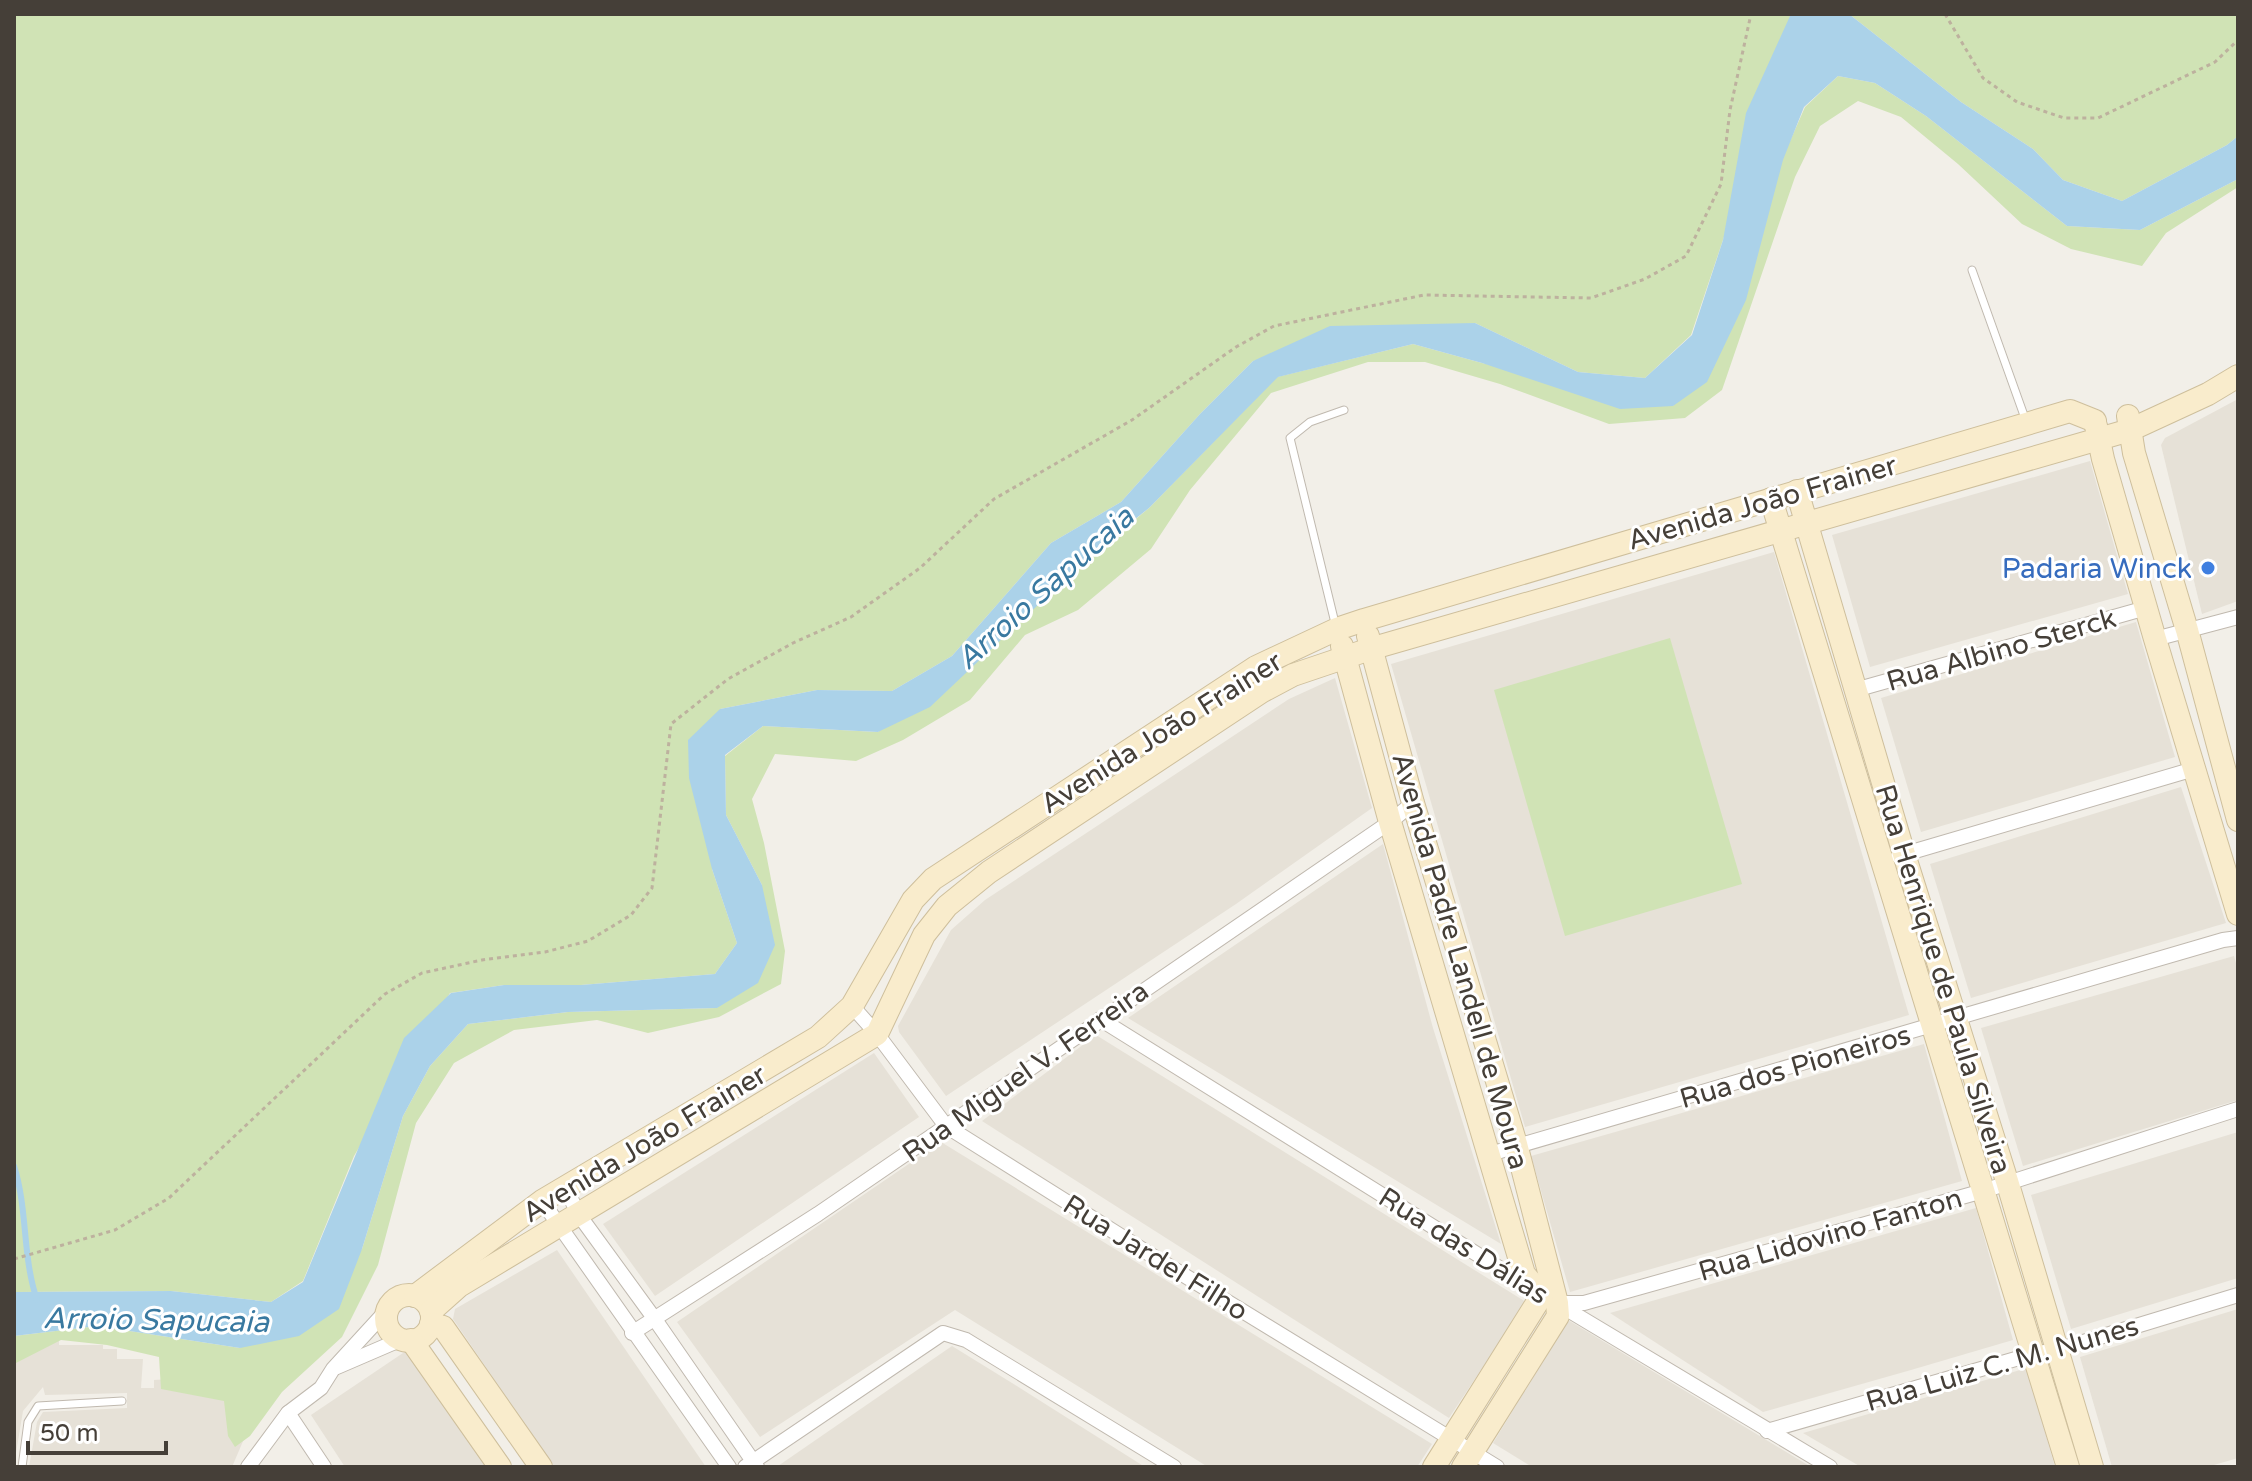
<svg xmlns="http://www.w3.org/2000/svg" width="2252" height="1481" font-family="'Varela Round',sans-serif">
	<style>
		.residential { fill: #e6e1d7 }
		.green { fill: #d0e3b5 }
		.water { fill: #abd2e9 }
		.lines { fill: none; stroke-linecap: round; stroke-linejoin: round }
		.stream { stroke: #abd2e9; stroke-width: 6 }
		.lane-casing { stroke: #c0b9af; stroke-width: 9 }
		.street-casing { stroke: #c0b9af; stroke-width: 16 }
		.secondary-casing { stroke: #cebf9c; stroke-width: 24 }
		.path { stroke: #bdb19e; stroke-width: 3; stroke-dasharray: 4 4; stroke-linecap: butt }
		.lane { stroke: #fff; stroke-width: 7 }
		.street { stroke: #fff; stroke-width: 14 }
		.secondary { stroke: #f9eccc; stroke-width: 22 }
		.shop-dot { fill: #3f7fe0; stroke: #fff; stroke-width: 3 }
		.labels { text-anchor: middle; stroke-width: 6; stroke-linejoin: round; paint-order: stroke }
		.street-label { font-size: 28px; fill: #453f38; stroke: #fff }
		.shop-label { font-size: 28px; fill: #366cbe; stroke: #fff; text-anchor: end }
		.water-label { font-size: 30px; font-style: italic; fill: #3979a0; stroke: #fff }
	</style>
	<rect width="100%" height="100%" fill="#f2efe8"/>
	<g class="residential">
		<polygon points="2238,399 2238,601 2202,614 2161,445 2165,438"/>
		<polygon points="2090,461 2128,594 1870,667 1832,535"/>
		<polygon points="1774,552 1909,1015 1525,1127 1391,664"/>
		<polygon points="2136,622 2175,757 1921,832 1881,698"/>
		<polygon points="1335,678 1372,808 1236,904 946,1096 899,1032 898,1026 951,930 985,900 1209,752 1289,699"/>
		<polygon points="2181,787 2226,923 1971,998 1930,864"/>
		<polygon points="1383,844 1433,1028 1501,1244 1128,1018"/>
		<polygon points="2234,956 2238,970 2238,1100 2023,1166 1981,1028"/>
		<polygon points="1096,1035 1526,1302 1449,1418 982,1121"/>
		<polygon points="1924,1044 1962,1181 1570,1292 1531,1156"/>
		<polygon points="874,1053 919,1117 655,1296 603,1224"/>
		<polygon points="2238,1132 2238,1278 2071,1329 2031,1195"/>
		<polygon points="941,1142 1432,1444 1417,1467 1208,1467 955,1310 760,1437 677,1322"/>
		<polygon points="1976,1208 2013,1340 1911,1370 1763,1412 1610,1313"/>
		<polygon points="557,1250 706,1467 554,1467 453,1319 455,1309"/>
		<polygon points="2238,1309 2238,1458 2207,1467 2112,1467 2080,1357"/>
		<polygon points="1568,1320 1811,1467 1532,1467 1493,1443"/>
		<polygon points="59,1335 59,1345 103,1345 103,1349 117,1349 117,1359 143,1359 141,1388 154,1388 154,1380 169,1379 258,1406 232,1467 29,1467 37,1422 43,1412 127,1408 127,1393 45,1395 43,1387 23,1411 14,1465 14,1336"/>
		<polygon points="952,1346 1012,1383 1145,1467 778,1466"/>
		<polygon points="406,1351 486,1467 345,1467 311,1415"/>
		<polygon points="2027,1368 2055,1467 1861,1467 1803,1433"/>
	</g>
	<g class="green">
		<polygon points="14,14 1803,14 1790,17 1723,240 1691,335 1645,378 1578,372 1475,323 1253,361 1200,414 1121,502 1051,543 952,656 892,691 817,690 720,709 712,869 737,943 715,974 581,985 504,985 450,993 354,1156 303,1281 271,1302 171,1291 14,1292"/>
		<polygon points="1849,14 2238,14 2238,136 2227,145 2122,201 2063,180 2033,149 1961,102"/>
		<polygon points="1838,76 1875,83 1926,116 2067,226 2140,230 2238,179 2238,187 2166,233 2142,266 2071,249 2022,224 1958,164 1901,117 1858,101 1820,126 1795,177 1722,390 1685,418 1609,424 1500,384 1425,362 1368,362 1271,393 1190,490 1151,549 1078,610 1025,635 970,700 903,740 856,761 775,754 752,799 764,843 785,951 781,984 719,1017 648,1033 597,1020 514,1030 454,1063 416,1123 378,1265 342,1337 282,1392 250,1436 235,1447 228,1436 224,1401 161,1389 159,1357 107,1345 61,1340 14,1364 14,1336 97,1326 240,1348 362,1249 403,1116 430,1066 468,1024 568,1012 717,1008 762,885 726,815 725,756 763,726 878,732 1149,508 1277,377 1413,344 1482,363 1673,406 1805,107"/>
		<polygon points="1670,638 1742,884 1565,936 1494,690"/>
	</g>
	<polygon class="water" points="1803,14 1849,14 1961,102 2033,149 2063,180 2122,201 2227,145 2238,136 2238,179 2140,230 2067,226 1926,116 1875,83 1838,76 1804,107 1783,160 1746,300 1707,382 1673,406 1620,409 1482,363 1413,344 1278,377 1149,508 1095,551 930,707 878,732 763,726 725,755 726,815 762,885 775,945 758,983 717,1008 568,1012 468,1024 430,1066 403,1116 362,1249 339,1309 299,1336 240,1348 97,1326 14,1336 14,1292 171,1291 271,1302 303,1282 404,1038 451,993 504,985 581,985 715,974 737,943 712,869 689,778 688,740 720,709 817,690 892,691 952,656 1051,543 1121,502 1200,414 1253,361 1330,326 1475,323 1578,372 1645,378 1692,335 1723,240 1746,113 1790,16"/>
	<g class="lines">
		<path class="stream" d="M14 1166C28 1210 22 1256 37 1300"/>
		<g class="lane-casing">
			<g id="lane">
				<polyline points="1972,270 2026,421"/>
				<polyline points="1336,627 1290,438 1310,422 1344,410"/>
				<polyline points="22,1467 28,1422 38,1406 122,1401"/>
			</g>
		</g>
		<g class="street-casing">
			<g id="street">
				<polyline points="2155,639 2238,617"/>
				<polyline points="1855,690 2146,608"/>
				<polyline points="1898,856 2194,769"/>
				<polyline points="852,1006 877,1034 946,1126 1151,1255 1497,1467"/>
				<polyline points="1100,1019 1528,1286"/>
				<polyline points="1490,1154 2223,940 2238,938"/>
				<polyline points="565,1187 579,1215 654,1318 757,1467"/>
				<polyline points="542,1201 729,1467"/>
				<polyline points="1553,1301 1830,1467"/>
				<polyline points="1559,1303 1584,1303 1983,1191 2238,1109"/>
				<polyline points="632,1333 818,1214 1390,822 1413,803"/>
				<polyline points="337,1367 402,1339"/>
				<polyline points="288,1413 324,1467"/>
				<polyline points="1767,1431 2033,1354 2057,1350 2238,1295"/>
				<polyline points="248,1467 288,1413 321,1388 333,1369 388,1309"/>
				<polyline points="745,1467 943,1333 966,1340 1174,1467"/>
			</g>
		</g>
		<g class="secondary-casing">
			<g id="secondary">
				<polyline points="2128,416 2134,453 2187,630 2238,820"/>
				<polyline points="2096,426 2103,459 2155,639 2238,914"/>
				<polyline points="1797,491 1904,854 2007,1181 2092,1467"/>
				<polyline points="1771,499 2068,1467"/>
				<polyline points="1368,636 1413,803 1516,1144 1557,1303 1558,1316 1463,1467"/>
				<polyline points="1342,646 1390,822 1524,1274 1542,1295 1434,1467"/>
				<circle cx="409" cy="1318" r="23"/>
				<polyline points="415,1296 542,1201 818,1037 852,1006 913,900 933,879 1256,667 1337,629 1364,620 2070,411 2095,421"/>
				<polyline points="431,1311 459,1286 877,1034 924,935 947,906 989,872 1261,692 1293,675 1370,649 2130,430 2208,394 2238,376"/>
				<polyline points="431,1324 443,1327 541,1467"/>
				<polyline points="411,1340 500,1467"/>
			</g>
		</g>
		<g class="path">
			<polyline points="1945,14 1983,78 2017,102 2064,118 2098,118 2215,62 2238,40"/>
			<polyline points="14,1259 115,1230 169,1198 385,994 422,973 482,960 545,952 588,941 631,915 652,888 671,724 728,679 793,643 851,617 920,568 994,499 1132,420 1236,347 1274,326 1424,295 1591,298 1645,279 1686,256 1721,184 1730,110 1751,14"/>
		</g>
		<use href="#lane" class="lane"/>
		<use href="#street" class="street"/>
		<use href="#secondary" class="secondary"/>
	</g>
	<circle class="shop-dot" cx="2208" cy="568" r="8"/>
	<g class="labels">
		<g class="street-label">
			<text transform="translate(1762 502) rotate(-16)" y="10">Avenida João Frainer</text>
			<text transform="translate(2001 649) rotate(-16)" y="10">Rua Albino Sterck</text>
			<text transform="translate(1161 732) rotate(-32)" y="10">Avenida João Frainer</text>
			<text transform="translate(1461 961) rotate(74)" y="10">Avenida Padre Landell de Moura</text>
			<text transform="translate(1944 979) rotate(73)" y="10">Rua Henrique de Paula Silveira</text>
			<text transform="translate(1795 1066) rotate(-16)" y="10">Rua dos Pioneiros</text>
			<text transform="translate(1025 1071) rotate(-35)" y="10">Rua Miguel V. Ferreira</text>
			<text transform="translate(644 1143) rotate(-31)" y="10">Avenida João Frainer</text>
			<text transform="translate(1830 1234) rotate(-16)" y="10">Rua Lidovino Fanton</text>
			<text transform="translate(1464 1245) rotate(32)" y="10">Rua das Dálias</text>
			<text transform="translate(1156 1257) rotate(32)" y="10">Rua Jardel Filho</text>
			<text transform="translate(2002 1363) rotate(-16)" y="10">Rua Luiz C. M. Nunes</text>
		</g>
		<g class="shop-label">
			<text x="2192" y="578">Padaria Winck</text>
		</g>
		<g class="water-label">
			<text transform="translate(1045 588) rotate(-42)" y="10">Arroio Sapucaia</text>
			<text transform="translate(156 1320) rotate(1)" y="10">Arroio Sapucaia</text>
		</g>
	</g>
	<rect width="2252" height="1481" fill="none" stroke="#453f38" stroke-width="32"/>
	<path d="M28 1441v12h138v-12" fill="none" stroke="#453f38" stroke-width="4"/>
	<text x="40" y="1441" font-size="24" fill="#453f38" stroke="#ffffff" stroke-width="6" paint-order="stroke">50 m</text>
</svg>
